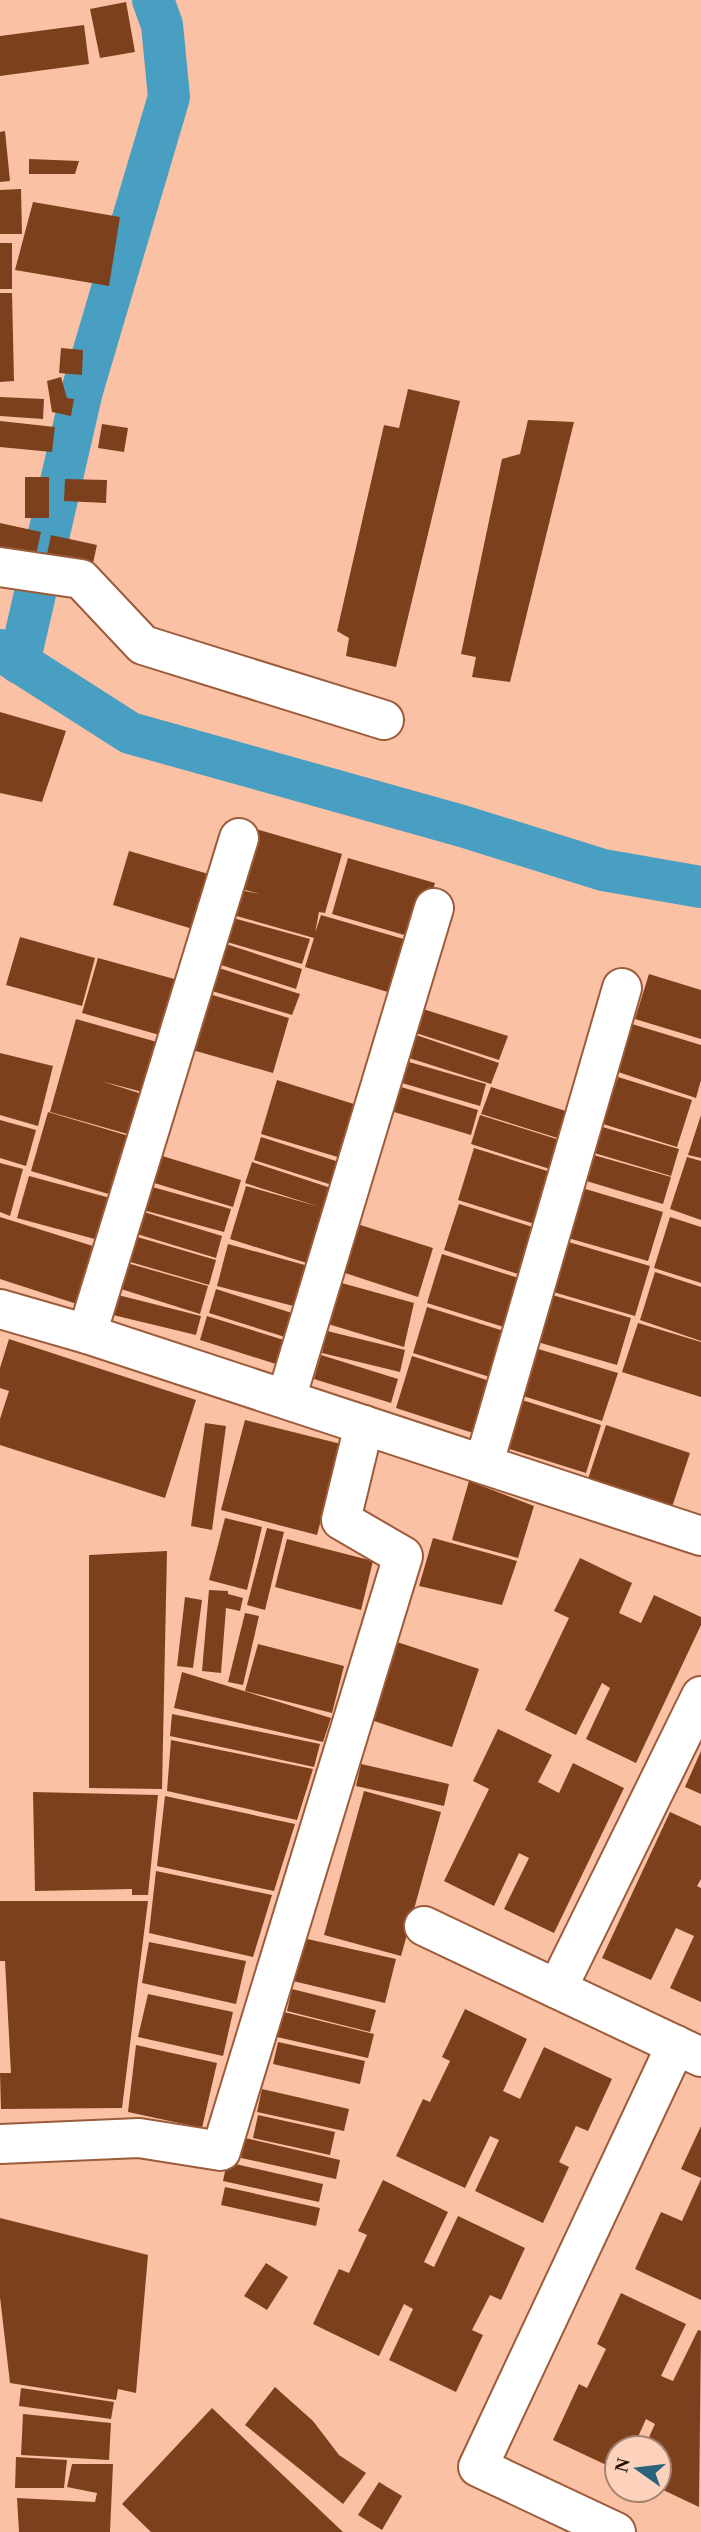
<svg xmlns="http://www.w3.org/2000/svg" width="701" height="2532" font-family="Georgia,serif">
	<style>
		.lines { fill: none; stroke-linecap: round; stroke-linejoin: round }
		.canal { stroke: #499fc2; stroke-width: 42 }
		.building { fill: #7d401d }
		.minor-casing { stroke: #9b5c3b; stroke-width: 42 }
		.minor { stroke: #fff; stroke-width: 38 }
	</style>
	<rect width="100%" height="100%" fill="#fac1a4"/>
	<g class="lines">
		<g class="canal">
			<polyline points="0,650 130,733 462,826 603,870 701,887"/>
			<polyline points="19,663 82,391 169,97 162,25 153,0"/>
		</g>
	</g>
	<g class="building">
		<polygon points="126,2 135,52 100,58 90,9"/>
		<polygon points="84,25 89,64 0,76 0,36"/>
		<polygon points="5,131 10,181 0,182 0,132"/>
		<polygon points="29,159 79,161 75,174 29,174"/>
		<polygon points="21,189 22,234 0,234 0,190"/>
		<polygon points="33,202 120,217 109,286 15,270"/>
		<rect x="0" y="243" width="12" height="46"/>
		<polygon points="0,293 12,293 14,381 0,382"/>
		<polygon points="61,348 83,350 82,375 59,373"/>
		<polygon points="61,377 67,398 74,399 71,416 52,412 47,381"/>
		<polygon points="408,389 460,401 396,667 346,656 349,638 337,631 384,425 399,428"/>
		<polygon points="0,397 44,399 43,419 0,416"/>
		<polygon points="528,420 574,422 510,682 472,677 476,657 461,654 502,459 520,454"/>
		<polygon points="0,421 55,427 52,452 0,447"/>
		<polygon points="102,424 128,428 124,452 98,448"/>
		<rect x="25" y="477" width="24" height="41"/>
		<polygon points="65,479 107,480 106,503 64,501"/>
		<polygon points="0,523 41,532 33,569 0,562"/>
		<polygon points="51,535 97,545 93,563 47,554"/>
		<polygon points="0,712 66,731 42,802 0,793"/>
		<polygon points="256,829 342,854 325,913 319,912 315,933 321,915 407,940 391,993 305,967 314,938 233,915 240,890 260,894 238,888"/>
		<polygon points="129,851 212,875 196,930 113,905"/>
		<polygon points="348,858 435,883 418,939 332,914"/>
		<polygon points="233,918 310,939 302,964 227,942"/>
		<polygon points="20,937 95,958 82,1006 6,985"/>
		<polygon points="226,944 302,969 296,989 221,965"/>
		<polygon points="98,958 178,980 163,1036 82,1013"/>
		<polygon points="219,968 300,994 292,1015 212,991"/>
		<polygon points="649,974 701,990 701,1039 635,1019"/>
		<polygon points="206,993 289,1018 273,1073 189,1049"/>
		<polygon points="423,1009 508,1036 499,1060 416,1033"/>
		<polygon points="76,1019 164,1044 150,1094 101,1081 142,1094 131,1135 50,1112"/>
		<polygon points="632,1024 701,1045 701,1080 696,1098 618,1072"/>
		<polygon points="416,1035 499,1063 491,1084 409,1058"/>
		<polygon points="0,1053 53,1066 38,1126 0,1115"/>
		<polygon points="409,1062 486,1084 480,1106 402,1083"/>
		<polygon points="618,1077 692,1100 677,1147 603,1124"/>
		<polygon points="277,1080 357,1105 341,1158 261,1134"/>
		<polygon points="401,1087 478,1110 471,1135 394,1112"/>
		<polygon points="491,1087 575,1114 567,1141 481,1114"/>
		<polygon points="48,1112 129,1136 112,1195 31,1171"/>
		<polygon points="480,1115 566,1142 556,1171 471,1144"/>
		<polygon points="701,1115 701,1158 688,1155"/>
		<polygon points="0,1120 36,1130 26,1166 0,1158"/>
		<polygon points="599,1126 679,1149 671,1176 591,1152"/>
		<polygon points="261,1137 339,1162 332,1185 254,1160"/>
		<polygon points="474,1148 557,1174 541,1226 458,1200"/>
		<polygon points="590,1154 671,1177 663,1204 583,1180"/>
		<polygon points="159,1155 241,1180 233,1207 151,1182"/>
		<polygon points="687,1157 701,1161 701,1220 670,1209"/>
		<polygon points="252,1162 334,1189 313,1265 230,1239 246,1186 320,1207 245,1183"/>
		<polygon points="0,1163 23,1169 10,1216 0,1212"/>
		<polygon points="29,1176 114,1199 102,1241 17,1218"/>
		<polygon points="149,1186 231,1209 224,1232 143,1210"/>
		<polygon points="582,1188 663,1212 648,1261 568,1238"/>
		<polygon points="459,1204 539,1229 524,1276 444,1250"/>
		<polygon points="144,1212 222,1236 216,1258 137,1234"/>
		<polygon points="0,1217 96,1247 80,1305 0,1279"/>
		<polygon points="670,1217 701,1227 701,1283 654,1268"/>
		<polygon points="354,1223 433,1248 418,1297 339,1271"/>
		<polygon points="134,1236 216,1260 209,1285 127,1261"/>
		<polygon points="565,1241 650,1266 635,1316 550,1291"/>
		<polygon points="228,1244 312,1267 301,1308 217,1286"/>
		<polygon points="442,1254 525,1280 510,1329 427,1303"/>
		<polygon points="127,1263 208,1286 200,1314 121,1289"/>
		<polygon points="655,1272 701,1287 701,1341 640,1320"/>
		<polygon points="338,1282 414,1303 404,1347 328,1324"/>
		<polygon points="216,1289 295,1314 288,1338 209,1313"/>
		<polygon points="549,1294 631,1318 617,1365 534,1341"/>
		<polygon points="118,1295 201,1316 196,1335 113,1315"/>
		<polygon points="427,1307 507,1332 493,1378 413,1353"/>
		<polygon points="207,1316 287,1341 279,1365 200,1340"/>
		<polygon points="638,1323 701,1342 701,1397 622,1372"/>
		<polygon points="327,1331 405,1350 400,1372 322,1353"/>
		<polygon points="9,1339 196,1400 165,1498 0,1445 0,1419 9,1391 0,1388 0,1368"/>
		<polygon points="535,1348 618,1373 602,1421 520,1395"/>
		<polygon points="321,1355 398,1379 391,1403 314,1379"/>
		<polygon points="412,1356 493,1382 476,1434 396,1408"/>
		<polygon points="519,1399 601,1425 586,1473 503,1447"/>
		<polygon points="245,1420 341,1444 317,1535 221,1510"/>
		<polygon points="205,1423 226,1426 212,1530 191,1526"/>
		<polygon points="606,1425 690,1453 672,1507 588,1479"/>
		<polygon points="469,1481 534,1506 518,1558 452,1540"/>
		<polygon points="225,1518 262,1527 247,1590 209,1580"/>
		<polygon points="267,1528 284,1532 265,1610 247,1605"/>
		<polygon points="433,1538 517,1561 502,1605 419,1586"/>
		<polygon points="287,1539 373,1561 361,1610 275,1587"/>
		<polygon points="167,1551 162,1789 89,1788 89,1555"/>
		<polygon points="580,1558 632,1583 619,1613 641,1623 654,1595 701,1617 701,1625 636,1763 586,1739 610,1688 602,1683 576,1735 525,1710 569,1618 554,1611"/>
		<polygon points="209,1590 228,1591 228,1594 243,1598 240,1611 226,1608 221,1673 202,1671"/>
		<polygon points="185,1597 202,1600 193,1668 177,1666"/>
		<polygon points="245,1613 259,1616 243,1685 228,1682"/>
		<polygon points="391,1640 479,1669 452,1747 365,1718"/>
		<polygon points="258,1644 344,1666 332,1713 245,1691"/>
		<polygon points="182,1672 331,1718 323,1742 174,1708"/>
		<polygon points="172,1714 320,1744 314,1767 170,1736"/>
		<polygon points="498,1729 552,1755 538,1782 559,1793 573,1763 624,1788 554,1933 504,1909 529,1858 519,1853 494,1906 444,1881 489,1789 473,1781"/>
		<polygon points="171,1740 313,1769 297,1820 167,1791"/>
		<polygon points="701,1751 701,1794 685,1787"/>
		<polygon points="361,1764 449,1784 444,1806 356,1786"/>
		<polygon points="364,1791 441,1812 401,1956 324,1935"/>
		<polygon points="33,1792 158,1795 148,1895 132,1895 132,1889 35,1891"/>
		<polygon points="165,1796 295,1824 274,1891 157,1866"/>
		<polygon points="670,1812 701,1826 701,1879 697,1886 701,1888 701,2002 670,1988 694,1936 676,1928 651,1980 602,1958"/>
		<polygon points="156,1871 272,1895 253,1957 149,1933"/>
		<polygon points="0,1901 148,1901 122,2108 1,2109 0,2073 11,2073 5,1961 0,1961"/>
		<polygon points="303,1938 396,1959 385,2003 293,1981"/>
		<polygon points="149,1942 246,1961 236,2004 142,1983"/>
		<polygon points="292,1989 376,2010 370,2032 287,2011"/>
		<polygon points="148,1994 233,2012 223,2056 138,2037"/>
		<polygon points="465,2009 527,2039 503,2091 520,2099 544,2047 612,2079 588,2131 576,2126 559,2162 569,2167 543,2223 475,2191 499,2140 490,2136 465,2188 396,2156 423,2099 430,2102 450,2061 442,2057"/>
		<polygon points="284,2012 374,2034 368,2058 277,2037"/>
		<polygon points="278,2042 365,2061 360,2084 273,2064"/>
		<polygon points="136,2045 217,2063 202,2128 128,2112"/>
		<polygon points="262,2089 349,2109 344,2131 257,2112"/>
		<polygon points="258,2115 335,2132 330,2155 253,2138"/>
		<polygon points="701,2126 701,2178 681,2169"/>
		<polygon points="245,2138 340,2160 336,2179 241,2158"/>
		<polygon points="227,2162 323,2184 319,2202 223,2181"/>
		<polygon points="701,2179 701,2300 635,2269 661,2212 682,2221"/>
		<polygon points="383,2180 448,2212 424,2262 434,2267 458,2216 525,2248 501,2300 490,2295 472,2330 483,2335 456,2392 389,2360 413,2309 404,2304 379,2356 313,2324 339,2269 349,2273 367,2235 358,2231"/>
		<polygon points="225,2187 320,2208 316,2226 221,2205"/>
		<polygon points="0,2218 148,2255 136,2393 118,2389 116,2400 10,2383 0,2297"/>
		<polygon points="266,2263 288,2277 267,2310 244,2296"/>
		<polygon points="621,2293 686,2324 661,2376 673,2381 698,2330 701,2331 699,2507 659,2488 659,2448 644,2448 655,2424 646,2419 633,2448 617,2448 617,2470 553,2440 579,2384 587,2388 606,2349 597,2344"/>
		<polygon points="275,2387 313,2421 339,2455 366,2473 343,2504 245,2425"/>
		<polygon points="21,2388 114,2402 111,2419 19,2406"/>
		<polygon points="212,2408 343,2532 151,2532 122,2504"/>
		<polygon points="23,2414 111,2423 109,2460 21,2455"/>
		<polygon points="16,2457 67,2460 64,2488 15,2488"/>
		<polygon points="72,2464 113,2464 110,2532 19,2532 17,2498 95,2502 97,2493 67,2487"/>
		<polygon points="379,2482 402,2496 382,2530 358,2515"/>
	</g>
	<g class="lines">
		<g class="minor-casing">
			<g id="minor">
				<polyline points="0,567 81,579 143,645 384,720"/>
				<polyline points="0,1309 87,1334 701,1536"/>
				<polyline points="87,1334 239,838"/>
				<polyline points="286,1399 434,908"/>
				<polyline points="484,1463 622,988"/>
				<polyline points="424,1926 701,2057"/>
				<polyline points="557,1989 701,1696"/>
				<polyline points="0,2144 139,2138 221,2151 403,1556 341,1520 364,1425"/>
				<polyline points="616,2532 478,2467 676,2045"/>
			</g>
		</g>
		<use href="#minor" class="minor"/>
	</g>
	<g transform="translate(638 2469) rotate(284)"><circle r="33" fill="#fdd2bc" stroke="#a68371" stroke-width="2"/>
	<path d="M0-5L12 26L0 18L-12 26Z" fill="#29647c"/>
	<text y="-10" font-size="19" font-weight="bold" text-anchor="middle" fill="#240c01">N</text>
	</g>
</svg>
